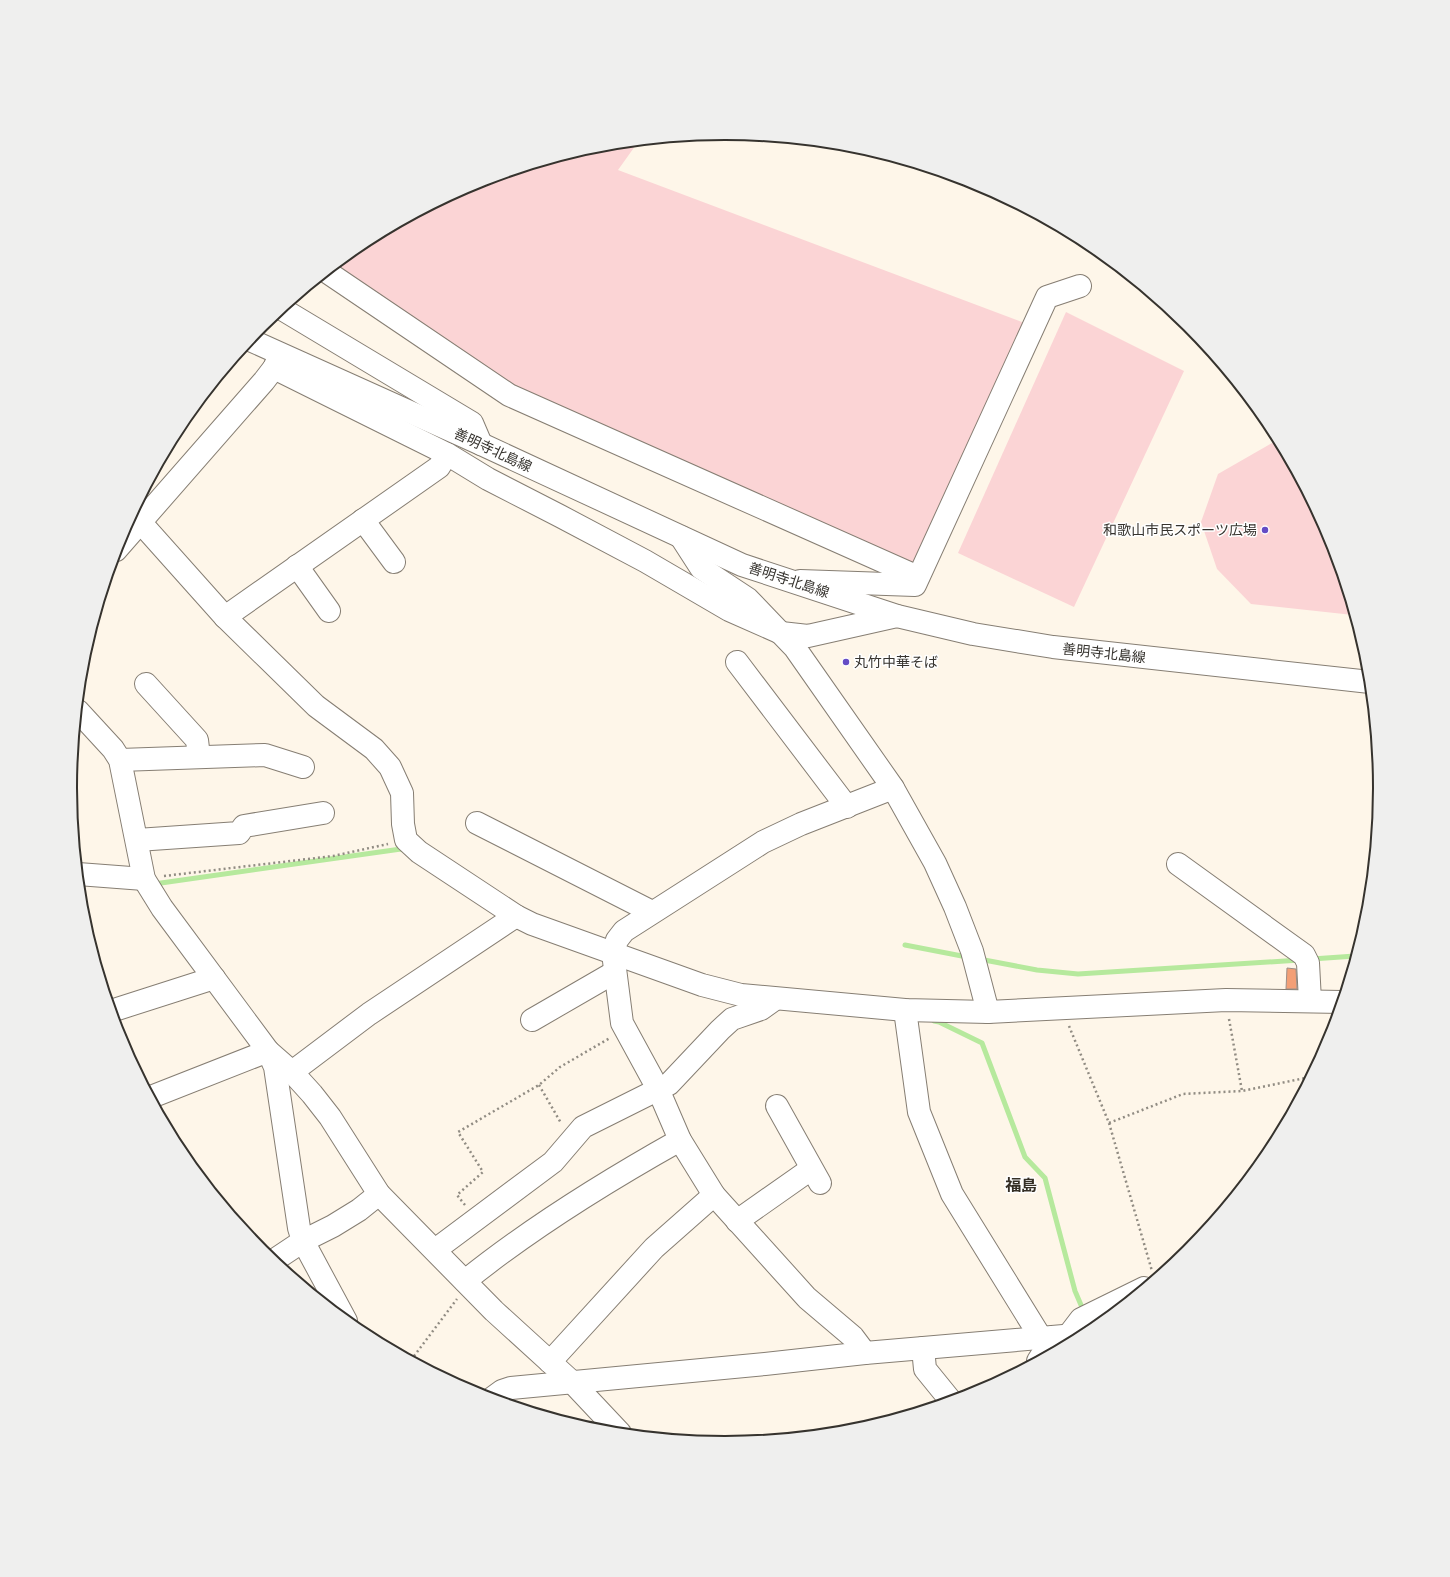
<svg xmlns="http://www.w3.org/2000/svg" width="1450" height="1577" font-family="Helvetica,'Noto Sans JP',sans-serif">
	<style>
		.green { fill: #fbd4d5 }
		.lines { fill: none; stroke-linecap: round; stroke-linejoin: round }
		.stream { stroke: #b6e99d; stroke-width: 5 }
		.building { fill: #f39f76; stroke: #9c8e88 }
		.minor-casing { stroke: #867e73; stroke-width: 24 }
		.major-casing { stroke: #867e73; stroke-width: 24 }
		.path { stroke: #918c83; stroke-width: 2.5; stroke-dasharray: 2 3; stroke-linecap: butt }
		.minor { stroke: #fff; stroke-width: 22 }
		.major { stroke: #fff; stroke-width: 22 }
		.poi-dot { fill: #644cc5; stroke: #fff; stroke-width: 1.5 }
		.labels { text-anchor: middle; stroke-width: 3; stroke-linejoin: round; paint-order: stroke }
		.street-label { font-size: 14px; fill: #36332e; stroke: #fff }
		.poi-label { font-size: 14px; fill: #36332e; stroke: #fff; text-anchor: end }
		.quarter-label { font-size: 16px; font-weight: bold; fill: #352f25; stroke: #fff }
		.rim { fill: none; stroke: #36332e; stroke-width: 2 }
	</style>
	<rect width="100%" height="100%" fill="#fef6e9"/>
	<g class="green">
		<polygon points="638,142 618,170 1027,324 915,571 516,386 335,266 361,244 475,183 597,146"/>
		<polygon points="1066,312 1184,371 1074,607 958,553"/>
		<polygon points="1272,443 1280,444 1330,538 1353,615 1251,604 1217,569 1201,522 1218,474"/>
	</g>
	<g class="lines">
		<g class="stream">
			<polyline points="154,884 401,849 405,851"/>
			<polyline points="905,945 967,957"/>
			<polyline points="979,959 1037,970 1078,974 1300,960"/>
			<polyline points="1312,959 1355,956"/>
			<polyline points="934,1021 939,1022 982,1043 1025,1157 1045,1178 1075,1291 1084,1312"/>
		</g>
	</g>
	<polygon class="building" points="1287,968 1296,969 1297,989 1286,989"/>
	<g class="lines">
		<g class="minor-casing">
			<g id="minor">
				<polyline points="327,272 509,395 918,577"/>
				<polyline points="282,309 472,423 481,444"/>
				<polyline points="274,368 447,454 488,479 560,516 645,561 729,610 781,633 808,636 897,616"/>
				<polyline points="133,514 225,617 268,659 316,706 374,749 390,767 402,793 403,824 406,840 419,852 516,916 532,924 702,985 741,995 905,1010 988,1012"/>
				<polyline points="363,520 394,562"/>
				<polyline points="681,537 701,568 748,599 795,648 893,788 935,863 955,907 972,951 988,1012 1226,1000 1342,1002"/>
				<polyline points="116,550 264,381 274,368 280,355"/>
				<polyline points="297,566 329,611"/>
				<polyline points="800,581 915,585 1047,297 1080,286"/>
				<polyline points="225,617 439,467 447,454"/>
				<polyline points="737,662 847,807"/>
				<polyline points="146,684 197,740 199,757"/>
				<polyline points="78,711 113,749 120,760 144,879 162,908 268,1051 275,1067 299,1228 303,1241 346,1321"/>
				<polyline points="120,760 265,755 303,767"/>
				<polyline points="477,823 652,912"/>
				<polyline points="137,840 239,833 244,826 323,813"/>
				<polyline points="1178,864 1304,955 1308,963 1310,1001"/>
				<polyline points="78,874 144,879"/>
				<polyline points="905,1010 919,1112 952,1194 1041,1338"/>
				<polyline points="111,1011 214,978"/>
				<polyline points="532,1020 615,972"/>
				<polyline points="292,1072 369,1014 516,916"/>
				<polyline points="151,1097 268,1051 292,1072 312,1094 330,1117 379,1194 494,1311 572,1382 620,1433"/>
				<polyline points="777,1106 820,1183"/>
				<polyline points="737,1221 811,1169"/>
				<polyline points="435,1250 553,1162 583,1127 669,1084 720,1030 732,1019 761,1009 775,999"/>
				<polyline points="273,1261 303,1241 333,1226 359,1210 379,1194"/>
				<path d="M465 1281C532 1227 605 1182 680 1140"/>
				<polyline points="1068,1336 1081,1319 1144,1288"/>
				<polyline points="923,1348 925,1369 951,1401"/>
				<polyline points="865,1353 853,1337 807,1298 714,1195 680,1140 658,1089 622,1023 613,953 617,940 624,931 763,842 801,824 893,788"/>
				<polyline points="1038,1361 1053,1337"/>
				<polyline points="550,1362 654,1248 714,1195"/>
				<polyline points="491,1399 502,1391 511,1388 765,1364 865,1353 1087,1334"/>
			</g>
		</g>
		<g class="major-casing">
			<polyline id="major" points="250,340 481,444 742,565 897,616 973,634 1053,647 1370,682"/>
		</g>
		<g class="path">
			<polyline points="164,876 333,856 388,844"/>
			<polyline points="1229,1019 1242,1091"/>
			<polyline points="1069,1026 1109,1123 1152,1271"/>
			<polyline points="539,1085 561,1123"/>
			<polyline points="1109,1123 1183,1094 1242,1091 1310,1077"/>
			<polyline points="465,1205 457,1195 483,1172 458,1132 539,1085 560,1067 610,1038"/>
			<polyline points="411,1360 457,1299"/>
		</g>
		<use href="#minor" class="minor"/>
		<use href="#major" class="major"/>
	</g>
	<g class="poi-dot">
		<circle cx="1265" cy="530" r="4"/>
		<circle cx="846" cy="662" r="4"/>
	</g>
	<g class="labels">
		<g class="street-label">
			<text transform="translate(493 450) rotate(25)" y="5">善明寺北島線</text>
			<text transform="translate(789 580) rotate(18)" y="5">善明寺北島線</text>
			<text transform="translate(1104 653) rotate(6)" y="5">善明寺北島線</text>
		</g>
		<g class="poi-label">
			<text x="1257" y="535">和歌山市民スポーツ広場</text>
			<text x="854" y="667" text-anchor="start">丸竹中華そば</text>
		</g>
		<g class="quarter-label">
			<text x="1021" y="1191">福島</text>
		</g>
	</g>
	<path d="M0 0H1450V1577H0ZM77 788a648 648 0 1 1 1296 0a648 648 0 1 1-1296 0Z" fill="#efefee" fill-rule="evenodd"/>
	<path class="rim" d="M77 788a648 648 0 1 1 1296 0a648 648 0 1 1-1296 0Z"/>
</svg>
